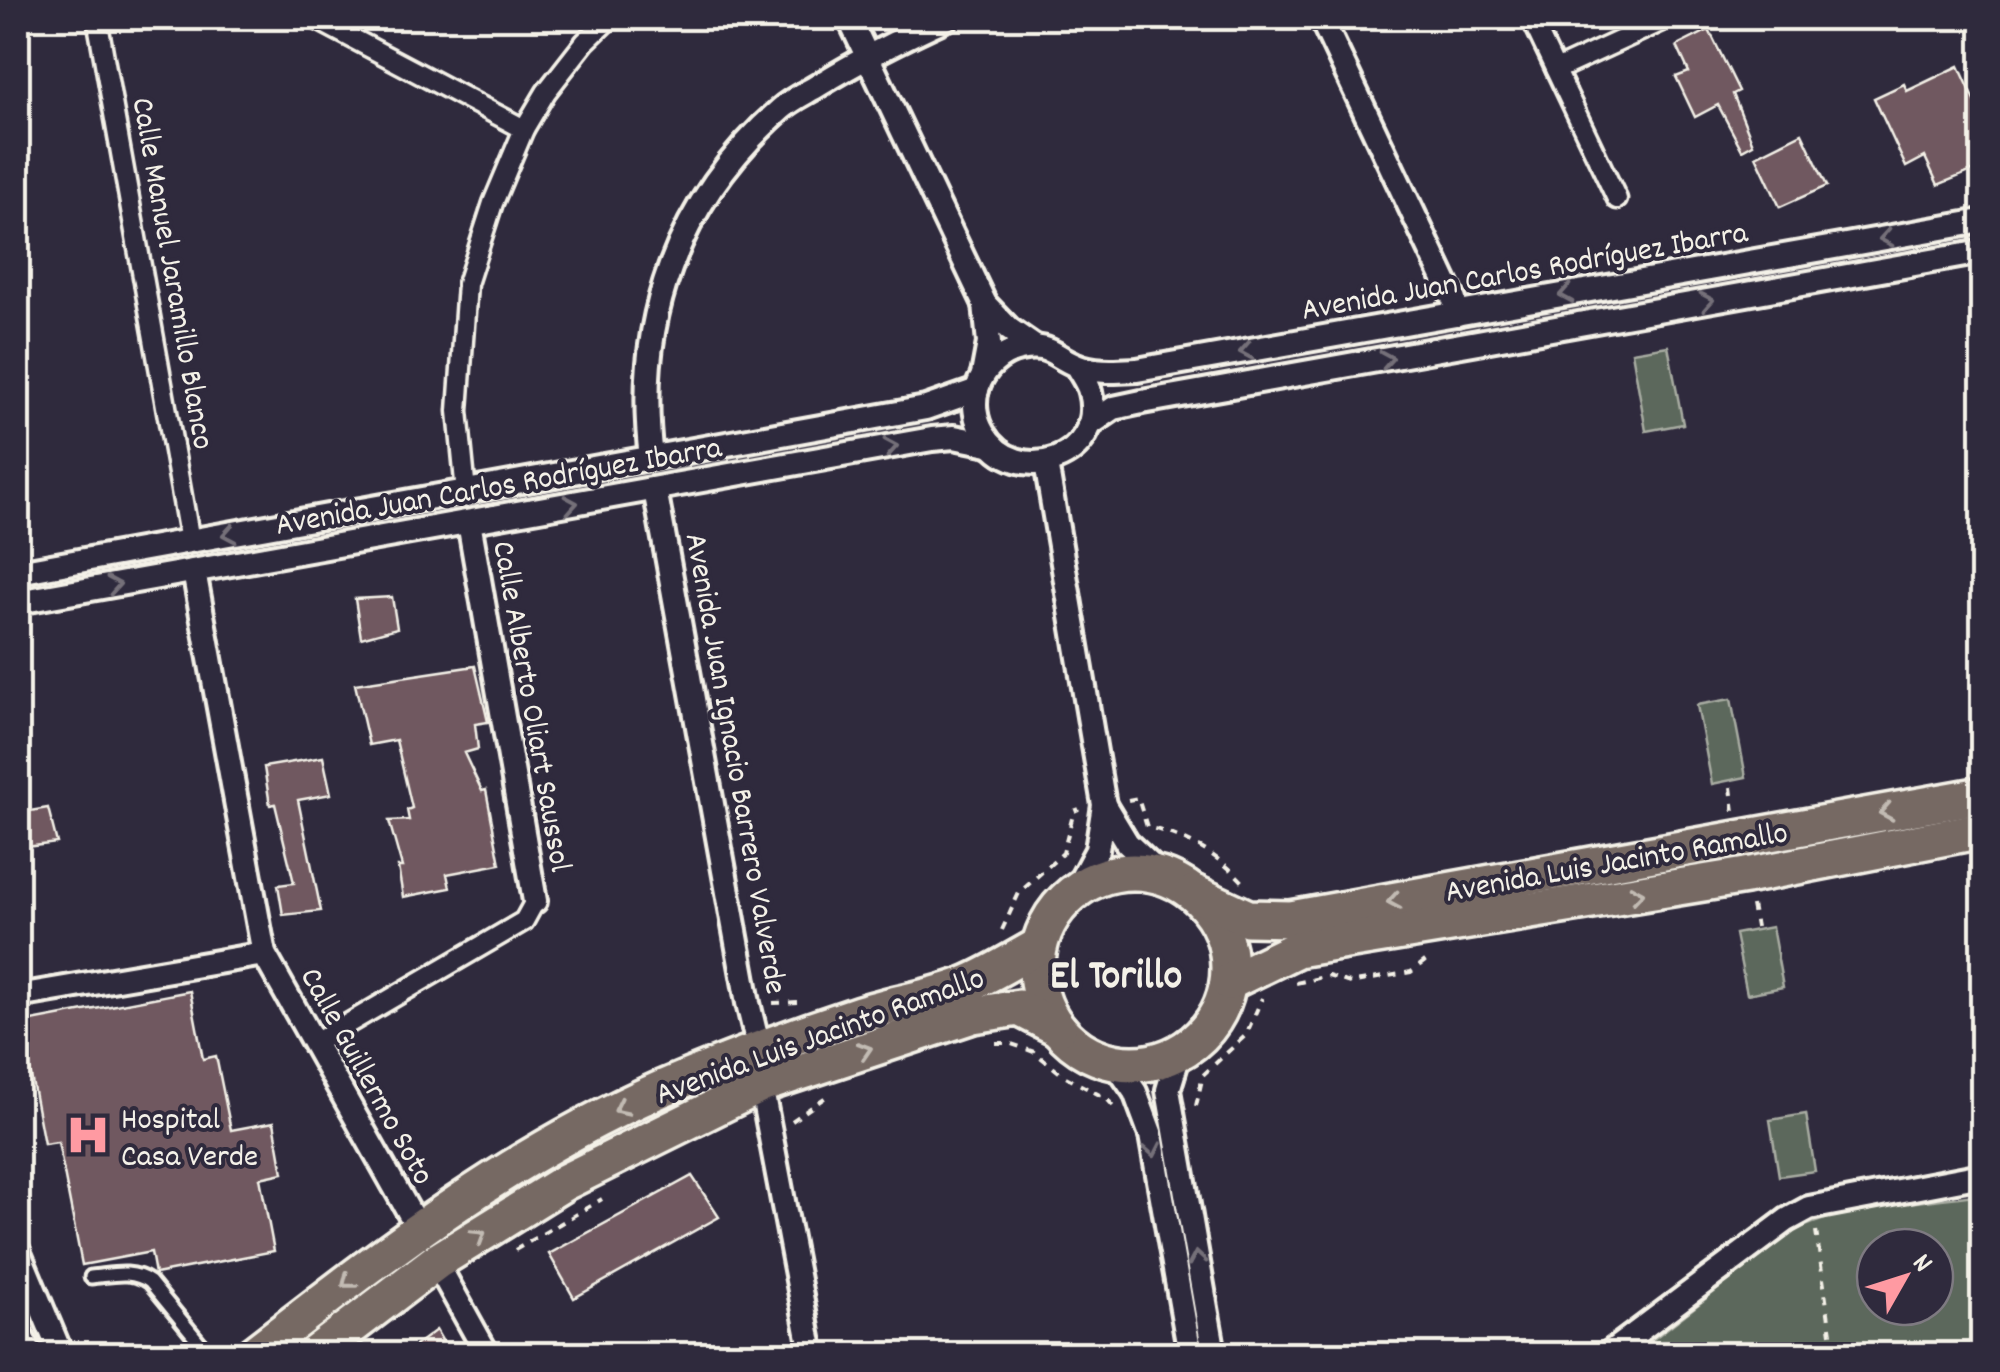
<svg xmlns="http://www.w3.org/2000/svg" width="2000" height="1372" font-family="Dekko,sans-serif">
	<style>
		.green { fill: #5c675b; stroke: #a8aca2; stroke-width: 2.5; fill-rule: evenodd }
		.building { fill: #705960; stroke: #f4f1e8; stroke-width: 2.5 }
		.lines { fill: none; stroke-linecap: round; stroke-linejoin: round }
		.service-casing { stroke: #f4f1e8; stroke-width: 19 }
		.pedestrian-casing { stroke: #f4f1e8; stroke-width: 25 }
		.minor-casing { stroke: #f4f1e8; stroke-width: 30 }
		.primary-casing { stroke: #f4f1e8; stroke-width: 42 }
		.path { stroke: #f4f1e8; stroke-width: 4; stroke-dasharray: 8 8; stroke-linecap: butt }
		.service { stroke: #2f2a3d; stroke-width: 11 }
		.pedestrian { stroke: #2f2a3d; stroke-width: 18 }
		.minor { stroke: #2f2a3d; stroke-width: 22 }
		.primary { stroke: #766964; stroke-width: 35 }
		.oneway { stroke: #747079 }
		.oneway2 { stroke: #c2bbb3 }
		.labels { text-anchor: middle; stroke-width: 8; stroke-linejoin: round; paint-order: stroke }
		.street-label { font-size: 32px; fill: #f4f1e8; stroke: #2f2a3d }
		.poi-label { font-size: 32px; fill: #f4f1e8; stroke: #2f2a3d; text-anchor: start }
		.district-label { font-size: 42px; font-weight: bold; fill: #f4f1e8; stroke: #2f2a3d }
	</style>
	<rect width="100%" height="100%" fill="#2f2a3d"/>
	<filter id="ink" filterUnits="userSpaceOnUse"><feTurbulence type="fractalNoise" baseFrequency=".01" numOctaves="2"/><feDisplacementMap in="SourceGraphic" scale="20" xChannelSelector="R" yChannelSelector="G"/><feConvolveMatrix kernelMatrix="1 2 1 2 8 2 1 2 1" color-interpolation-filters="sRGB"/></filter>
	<g filter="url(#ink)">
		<g class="green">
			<polygon points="1668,346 1683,424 1646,431 1632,352"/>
			<polygon points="1731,699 1746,777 1712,784 1697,705"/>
			<polygon points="1772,927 1783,987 1747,994 1735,934"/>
			<polygon points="1806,1114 1815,1171 1779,1176 1770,1120"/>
			<path d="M1982 1194V1354H1634L1792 1232C1848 1204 1921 1203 1982 1194ZM1935 1247V1307H1875V1247Z"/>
		</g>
		<g class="building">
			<polygon points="1709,30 1739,91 1733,94 1753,144 1742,150 1718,105 1695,117 1676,77 1689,72 1677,46"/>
			<polygon points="1959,66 1982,116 1982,167 1938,185 1925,157 1906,167 1874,98 1904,84 1907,91"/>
			<polygon points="1802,133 1827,186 1780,207 1756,156"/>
			<polygon points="392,597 397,628 361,638 355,599"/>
			<polygon points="475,666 488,722 475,724 478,749 464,753 482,791 486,790 500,864 447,874 450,888 403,897 398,867 402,867 389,821 409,820 407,810 412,808 396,740 369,745 355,684"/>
			<polygon points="323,757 331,794 298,800 321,911 283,915 278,885 294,883 275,804 270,805 264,767"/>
			<polygon points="48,808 57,843 18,848 18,813"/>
			<polygon points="190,991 203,1059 216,1056 231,1130 274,1122 283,1173 260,1178 274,1251 155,1274 151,1252 82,1265 58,1142 44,1144 21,1023"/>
			<polygon points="692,1176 719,1217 574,1298 549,1254"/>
			<polygon points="436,1330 450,1354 404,1354"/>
		</g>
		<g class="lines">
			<g class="service-casing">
				<path id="service" d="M91 1277C112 1275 132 1269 150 1282L209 1354"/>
			</g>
			<g class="pedestrian-casing">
				<g id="pedestrian">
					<polyline points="97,18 190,541"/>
					<polyline points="314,18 524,129"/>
					<polyline points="1531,18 1617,199"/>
					<polyline points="1556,70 1669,18"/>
					<polyline points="466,492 458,411 467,284 493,203 524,129 546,92 585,42 610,18"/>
					<polyline points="315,1043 524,921 535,901"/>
				</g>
			</g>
			<g class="minor-casing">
				<g id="minor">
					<polyline points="849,18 985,304 1009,329 1035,347"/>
					<polyline points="1321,18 1454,300 1457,314"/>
					<path d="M1076 365C1081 374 1088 383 1090 392 1107 458 1017 491 983 433 975 420 973 403 977 389 983 369 1000 353 1020 349 1050 343 1052 355 1076 365 1094 373 1117 371 1137 370L1982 221"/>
					<polyline points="983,375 989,343 985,304"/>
					<polyline points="1089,425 1114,408 1142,402 1982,252"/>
					<path d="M651 457C634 321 677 201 781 109 792 99 806 93 819 85 861 59 903 38 947 18"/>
					<polyline points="1046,463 1104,805 1097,850 1076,889"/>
					<polyline points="655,489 748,1003 759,1049"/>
					<polyline points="469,522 535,901"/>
					<polyline points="194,571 264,954 418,1228"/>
					<polyline points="18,572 926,408 977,390"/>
					<polyline points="18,602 932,439 954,437 989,444"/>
					<polyline points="1104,805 1127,843 1161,875"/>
					<polyline points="18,996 264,954"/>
					<polyline points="1179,1054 1168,1090 1214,1354"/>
					<polyline points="1114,1062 1135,1092 1151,1135 1190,1354"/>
					<polyline points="761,1085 812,1354"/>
					<polyline points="18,1251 61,1354"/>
					<polyline points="436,1262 487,1354"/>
					<polyline points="18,1330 30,1354"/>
					<polyline points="1608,1354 1787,1220 1809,1208 1982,1175"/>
				</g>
			</g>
			<g class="primary-casing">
				<g id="primary">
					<circle cx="1133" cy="968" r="96"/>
					<polyline points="1194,893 1248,918 1291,919 1982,795"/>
					<polyline points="1229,982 1297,949 1746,876 1982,830"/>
					<path d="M254 1354C385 1253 508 1156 661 1089 726 1061 793 1036 860 1014 896 1002 936 998 970 983 993 973 1015 959 1037 947"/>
					<polyline points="315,1354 436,1262 565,1182 761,1085 973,1015 1019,1008 1058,1028"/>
				</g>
			</g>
			<g class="path">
				<polyline points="1731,787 1734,812"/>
				<path d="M1128 800 1138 798 1147 827C1187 837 1216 853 1244 883"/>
				<polyline points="1752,905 1756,927"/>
				<polyline points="1002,930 1019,893 1063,853 1074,811 1079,809"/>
				<polyline points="1296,983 1328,976 1350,983 1411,972 1429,958"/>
				<polyline points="773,1003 799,1002"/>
				<polyline points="996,1043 1009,1043 1034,1052 1064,1076 1107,1099 1116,1109"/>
				<polyline points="1196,1106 1203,1075 1246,1035 1262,998"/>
				<polyline points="792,1121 830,1094"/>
				<polyline points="1816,1231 1834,1354"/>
				<polyline points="515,1250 602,1199"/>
			</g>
			<use href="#service" class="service"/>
			<use href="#pedestrian" class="pedestrian"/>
			<use href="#minor" class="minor"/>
			<use href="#primary" class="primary"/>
		</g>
		<defs><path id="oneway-chevron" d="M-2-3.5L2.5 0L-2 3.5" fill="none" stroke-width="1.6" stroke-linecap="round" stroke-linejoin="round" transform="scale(2.5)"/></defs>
		<g class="oneway">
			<use href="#oneway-chevron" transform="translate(1886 238) rotate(170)"/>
			<use href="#oneway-chevron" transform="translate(1566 294) rotate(170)"/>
			<use href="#oneway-chevron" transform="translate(1707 301) rotate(-10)"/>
			<use href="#oneway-chevron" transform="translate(1246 351) rotate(170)"/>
			<use href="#oneway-chevron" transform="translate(1387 359) rotate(-10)"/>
			<use href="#oneway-chevron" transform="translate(891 447) rotate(-10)"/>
			<use href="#oneway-chevron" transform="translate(571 504) rotate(-10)"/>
			<use href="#oneway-chevron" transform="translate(229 534) rotate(170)"/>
			<use href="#oneway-chevron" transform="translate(114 585) rotate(-10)"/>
			<use href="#oneway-chevron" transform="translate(1153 1150) rotate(79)"/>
			<use href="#oneway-chevron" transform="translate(1197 1258) rotate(-100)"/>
		</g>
		<g class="oneway2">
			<use href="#oneway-chevron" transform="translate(1886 812) rotate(170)"/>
			<use href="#oneway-chevron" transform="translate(1637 894) rotate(-9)"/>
			<use href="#oneway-chevron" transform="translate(1394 901) rotate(170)"/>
			<use href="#oneway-chevron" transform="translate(865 1050) rotate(-18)"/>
			<use href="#oneway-chevron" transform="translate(621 1108) rotate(154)"/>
			<use href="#oneway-chevron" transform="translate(479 1236) rotate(-32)"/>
			<use href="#oneway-chevron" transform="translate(348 1282) rotate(142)"/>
		</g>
	</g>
	<defs>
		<g id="hospital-bare" transform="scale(3.45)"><path d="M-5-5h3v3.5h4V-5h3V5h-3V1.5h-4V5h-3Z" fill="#ff9aa2" stroke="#2f2a3d" stroke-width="2.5" paint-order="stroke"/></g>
	</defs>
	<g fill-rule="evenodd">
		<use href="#hospital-bare" x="88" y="1135"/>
	</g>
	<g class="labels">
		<g class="street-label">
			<text transform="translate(1524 269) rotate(-10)" y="11">Avenida Juan Carlos Rodríguez Ibarra</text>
			<text transform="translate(175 273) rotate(80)" y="11">Calle Manuel Jaramillo Blanco</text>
			<text transform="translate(498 484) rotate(-10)" y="11">Avenida Juan Carlos Rodríguez Ibarra</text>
			<text transform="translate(534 706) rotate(80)" y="11">Calle Alberto Oliart Saussol</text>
			<text transform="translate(738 763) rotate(80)" y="11">Avenida Juan Ignacio Barrero Valverde</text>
			<text transform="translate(1616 860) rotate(-10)" y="11">Avenida Luis Jacinto Ramallo</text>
			<text transform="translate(819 1034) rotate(-20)" y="11">Avenida Luis Jacinto Ramallo</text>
			<text transform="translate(369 1075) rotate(61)" y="11">Calle Guillermo Soto</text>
		</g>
		<g class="poi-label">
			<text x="121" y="1128">Hospital<tspan x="121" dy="37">Casa Verde</tspan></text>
		</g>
		<g class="district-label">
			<text x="1116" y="987">El Torillo</text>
		</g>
	</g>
	<rect width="2000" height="1372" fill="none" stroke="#2f2a3d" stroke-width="60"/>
	<rect x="30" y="30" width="1940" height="1312" fill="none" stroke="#f4f1e8" stroke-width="4" filter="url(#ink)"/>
	<g transform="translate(1905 1277) rotate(51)"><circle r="48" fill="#2f2a3d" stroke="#7e7a81" stroke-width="2.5"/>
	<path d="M0-8L18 38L0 25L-18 38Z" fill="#ff9aa2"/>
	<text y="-15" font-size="28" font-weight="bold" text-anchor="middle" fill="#f4f1e8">N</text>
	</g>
</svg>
